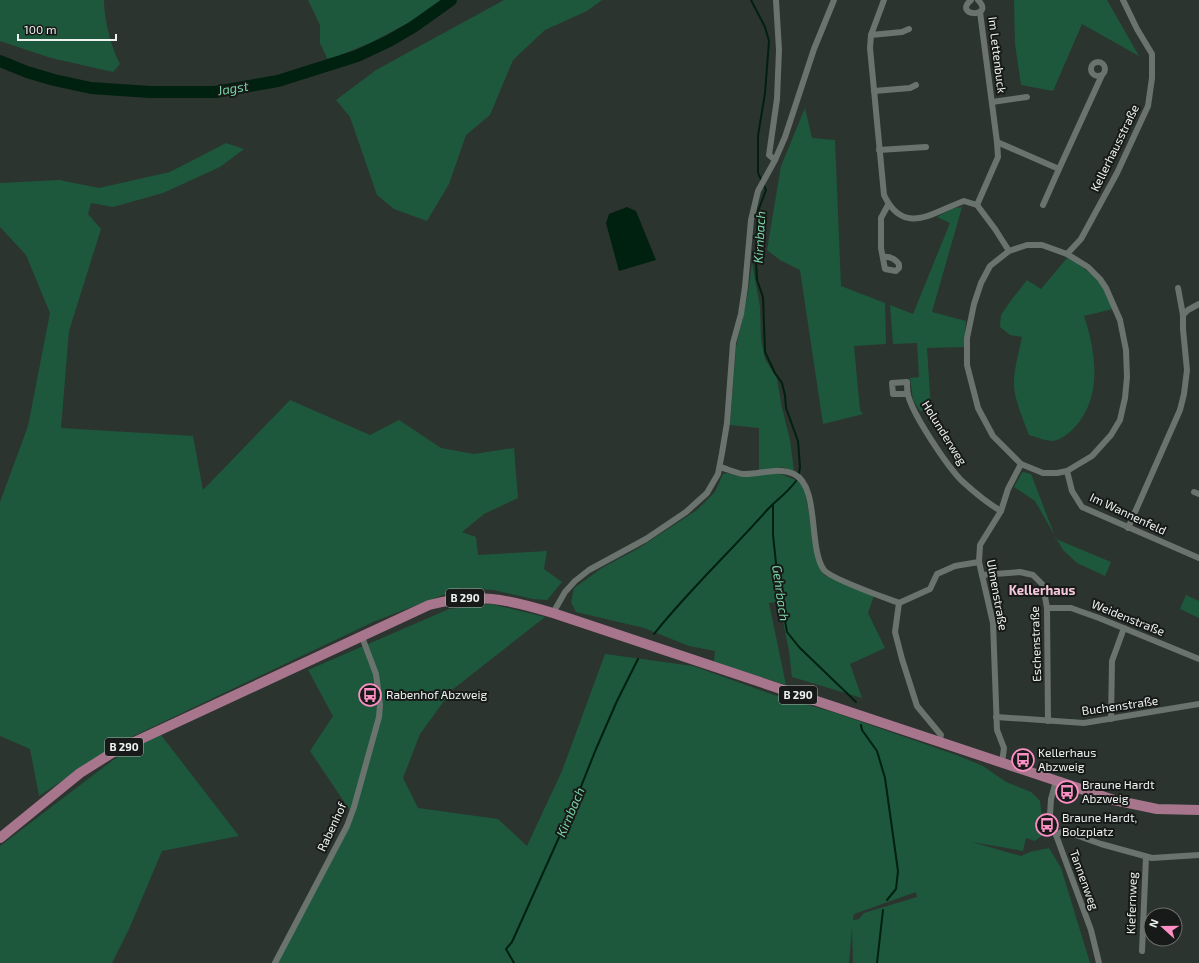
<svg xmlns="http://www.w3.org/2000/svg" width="1199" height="963" font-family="'Exo 2',sans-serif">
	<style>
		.green { fill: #1d583c; fill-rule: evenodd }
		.water { fill: #002010 }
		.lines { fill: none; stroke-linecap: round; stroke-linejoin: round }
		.stream { stroke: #002010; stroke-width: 2 }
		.river { stroke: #002010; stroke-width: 12 }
		.minor { stroke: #6a736e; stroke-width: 6 }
		.primary { stroke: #a7758c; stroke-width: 10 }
		.labels { text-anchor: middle; stroke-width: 4; stroke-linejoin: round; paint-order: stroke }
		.shield { fill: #171a18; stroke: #adb1ae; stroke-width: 1 }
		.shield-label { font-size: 11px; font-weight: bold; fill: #edf2ef }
		.street-label { font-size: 12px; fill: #edf2ef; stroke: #171a18 }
		.poi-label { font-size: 12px; fill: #edf2ef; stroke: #171a18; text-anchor: start }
		.water-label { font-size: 13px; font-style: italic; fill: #79d5a5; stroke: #171a18 }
		.neighbourhood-label { font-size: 13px; font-weight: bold; fill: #f6c6da; stroke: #171a18 }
	</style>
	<rect width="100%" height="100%" fill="#2c342f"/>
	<g class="green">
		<path d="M0 0H104C104 19 111 47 120 64L113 72 51 58 0 41Z"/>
		<polygon points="308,0 442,0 414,20 370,43 328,60 320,43 320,25"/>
		<polygon points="504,0 602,0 587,11 545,30 513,60 490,115 466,135 449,184 427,221 394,209 377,195 350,117 336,100 376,70"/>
		<polygon points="1014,0 1107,0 1139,56 1082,24 1053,91 1021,85 1015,44"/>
		<polygon points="805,108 812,138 835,140 841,286 885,303 886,344 854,346 860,410 863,414 823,424 800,270 780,260 767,250 781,166"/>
		<polygon points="226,143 244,149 220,167 163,193 113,207 91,203 88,214 101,229 69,331 61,428 193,436 203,490 290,400 370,435 399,420 441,448 474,454 514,448 518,498 484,514 462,532 476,537 478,555 547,551 544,569 562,582 547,600 533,599 494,590 461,588 373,622 121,742 39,796 30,749 0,736 0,502 28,426 50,313 26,255 0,227 0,183 59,180 99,188 170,172"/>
		<path d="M962 207 932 312 966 321 964 347 927 348 930 395 931 401C929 406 926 411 920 411L913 400 910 378 919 377 917 343 893 344 890 305 913 314 950 223 937 217 954 208Z"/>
		<path d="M1068 257C1081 266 1095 275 1104 289 1108 295 1110 302 1113 309L1084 316C1096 352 1103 398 1074 428 1069 433 1061 440 1053 441 1046 441 1036 437 1029 435 1023 419 1016 404 1014 387 1013 372 1019 352 1022 337L1010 335 1000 327 1001 315 1009 303 1027 280 1041 289Z"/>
		<polygon points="752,262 760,307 761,339 765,359 777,379 782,408 790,440 794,471 782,467 759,471 759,428 730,425 736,347 748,293"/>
		<polygon points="1023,472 1031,474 1056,539 1111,562 1105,576 1077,563 1063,550 1035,501 1014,487 1021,474"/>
		<path d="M728 473C744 481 762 472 779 474 786 475 794 480 800 482L805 492 818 562 824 575 874 595 868 613 885 648 850 664 862 698 792 677 789 651 779 602 769 603 786 685 714 662 715 651 689 646 644 628 576 612 571 602 574 588 602 568 639 548 697 510 715 492 723 474Z"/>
		<polygon points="1186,595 1199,601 1199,618 1180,609"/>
		<path d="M491 604 545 617 452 690 420 734 403 778 418 808 498 819 527 846 562 771 605 654 693 666 774 695 836 713 959 756 983 766 1006 782 1031 792 1040 801 1044 834 1035 841 1026 838 1023 851 972 842 1021 856 1030 852 1049 848 1061 868 1090 963H853L852 927 849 963H277L353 815 310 751 333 716 308 670 449 609ZM916 892 917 897 864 913 859 919 853 920 854 914Z"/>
		<polygon points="161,735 239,836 162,851 129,929 112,963 0,963 0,846 125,751"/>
	</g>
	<polygon class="water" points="627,207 636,211 656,260 619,271 606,223 609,214"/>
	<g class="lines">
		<g class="stream">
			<polyline points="751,0 765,27 769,41 765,93 758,136 758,173 766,190 758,211 756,261 757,280 763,297 765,352 775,373 782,383 785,395 786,408 798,441 800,467 799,473"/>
			<polyline points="773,504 773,535 778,582 787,632 799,647 856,702"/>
			<path d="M654 634C689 590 731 551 768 509 778 499 788 492 796 481"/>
			<polyline points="861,725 862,730 877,751 885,778 898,871 896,889 887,900"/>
			<polyline points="514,963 506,949 512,942 574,804 596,749 617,701 638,659"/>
			<polyline points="877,963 883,910"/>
		</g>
		<polyline class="river" points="0,61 27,72 54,80 91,88 150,92 215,92 278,81 357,56 389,41 413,27 451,0"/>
		<g class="minor">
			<path d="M884 0 871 35 870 48 884 195C904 237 933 212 964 201L977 205 995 229 1009 251"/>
			<path d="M971 0C952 17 996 18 978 0"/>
			<polyline points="871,35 902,32 909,29"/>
			<circle cx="1098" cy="69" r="7"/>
			<polyline points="874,91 910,88 916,85"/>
			<polyline points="992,102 1027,97"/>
			<polyline points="997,142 1059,169 1102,75"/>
			<polyline points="879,150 926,147"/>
			<polyline points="775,160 769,155 777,99 779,50 776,0"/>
			<polyline points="977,205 998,157 997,142 980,12"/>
			<polyline points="1043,205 1059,169"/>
			<polygon points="1027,245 1042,245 1067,254 1088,267 1100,279 1106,288 1120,320 1126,350 1127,377 1125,398 1120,420 1111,435 1092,456 1067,471 1057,473 1043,473 1021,464 993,436 978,408 967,365 967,338 974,304 981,283 990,266 1009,251"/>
			<polyline points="1067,254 1081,239 1117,173 1148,106 1152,78 1152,54 1137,29 1123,0"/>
			<path d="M883 257C890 256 895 259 899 264V268L896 271 885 269 881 248V218L888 205"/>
			<polyline points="1183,315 1188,310 1199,304"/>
			<path d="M908 394H893L892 383 907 382C907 386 907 391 908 395 913 415 947 466 962 481 974 492 987 503 1001 511"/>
			<path d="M720 467C727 469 736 473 743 474 761 475 777 466 794 474 820 486 808 549 824 570 831 579 886 598 899 603"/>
			<polyline points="1067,471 1072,491 1082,507 1199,558"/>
			<polyline points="1194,492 1199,494"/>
			<polyline points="1128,528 1180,410 1184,394 1187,370 1183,329 1183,315 1178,288"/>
			<polyline points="982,575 1020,572 1033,575 1043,585 1047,608 1048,721"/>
			<polyline points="1047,608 1071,608 1099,618 1199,659"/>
			<polyline points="553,613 565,592 575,581 589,570 646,539 686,512 707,493 718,474 722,453 727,423 733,343 741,314 745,287 751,220 758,191 775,160 785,137 814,49 834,0"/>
			<polyline points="996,717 1084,723 1199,704"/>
			<polyline points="1111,719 1112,661 1124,628"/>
			<polyline points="939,742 941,735 917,706 902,659 895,632 899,603 930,589 937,574 955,566 979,562"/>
			<polyline points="1002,763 1004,748 997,730 993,623 979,562 980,545 1001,511 1008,489 1021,464"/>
			<polyline points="1056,781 1051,799 1050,815 1056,835 1091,930 1099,963"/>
			<polyline points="1056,835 1063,831 1070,833 1101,844 1152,858 1199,855"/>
			<polyline points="1142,951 1146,857"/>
			<polyline points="275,963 347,826 354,807 379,717 380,705 376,674 362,637"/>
		</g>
		<path class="primary" d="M0 838 80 773 115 751 429 605C477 592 507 599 553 613L1114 800 1157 809 1199 810"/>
	</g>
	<defs>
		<g id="bus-ring" transform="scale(1.15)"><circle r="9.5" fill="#171a18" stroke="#fc8fc3" stroke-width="1.5"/><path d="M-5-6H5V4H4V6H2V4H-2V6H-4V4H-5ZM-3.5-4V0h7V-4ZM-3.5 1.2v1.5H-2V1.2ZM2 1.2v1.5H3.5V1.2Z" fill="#fc8fc3"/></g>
	</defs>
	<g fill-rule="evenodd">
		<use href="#bus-ring" x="370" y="695"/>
		<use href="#bus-ring" x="1023" y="760"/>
		<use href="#bus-ring" x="1067" y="792"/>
		<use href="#bus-ring" x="1047" y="825"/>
	</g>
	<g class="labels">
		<g class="shield">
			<rect x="446" y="589" width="38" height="18" rx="3"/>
			<rect x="779" y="686" width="38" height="18" rx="3"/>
			<rect x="105" y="738" width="38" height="18" rx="3"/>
		</g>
		<g class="shield-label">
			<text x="465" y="602">B 290</text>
			<text x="798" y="699">B 290</text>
			<text x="124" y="751">B 290</text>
		</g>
		<g class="street-label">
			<text transform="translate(997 55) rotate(83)" y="4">Im Lettenbuck</text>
			<text transform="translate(1115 148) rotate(-64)" y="4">Kellerhausstraße</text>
			<text transform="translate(944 433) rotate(58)" y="4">Holunderweg</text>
			<text transform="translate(1128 514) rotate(25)" y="4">Im Wannenfeld</text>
			<text transform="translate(997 595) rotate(80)" y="4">Ulmenstraße</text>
			<text transform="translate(1128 618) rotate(22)" y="4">Weidenstraße</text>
			<text transform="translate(1036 644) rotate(-92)" y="4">Eschenstraße</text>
			<text transform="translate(1120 706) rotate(-8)" y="4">Buchenstraße</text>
			<text transform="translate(332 827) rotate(-65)" y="4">Rabenhof</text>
			<text transform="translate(1084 880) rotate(70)" y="4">Tannenweg</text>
			<text transform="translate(1132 903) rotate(-88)" y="4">Kiefernweg</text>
		</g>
		<g class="poi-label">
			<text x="386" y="699">Rabenhof Abzweig</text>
			<text x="1038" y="757">Kellerhaus<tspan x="1038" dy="14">Abzweig</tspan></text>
			<text x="1082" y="789">Braune Hardt<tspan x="1082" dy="14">Abzweig</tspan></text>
			<text x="1062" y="822">Braune Hardt,<tspan x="1062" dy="14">Bolzplatz</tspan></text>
		</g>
		<g class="water-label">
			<text transform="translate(233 88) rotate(-9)" y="5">Jagst</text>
			<text transform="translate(759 237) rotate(-87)" y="5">Kirnbach</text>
			<text transform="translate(781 593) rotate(82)" y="5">Gehrbach</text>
			<text transform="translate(570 812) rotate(-67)" y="5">Kirnbach</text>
		</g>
		<g class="neighbourhood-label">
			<text x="1042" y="595">Kellerhaus</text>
		</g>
	</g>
	<g transform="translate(1163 927) rotate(291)"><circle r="19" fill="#171a18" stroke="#6d706e"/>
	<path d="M0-3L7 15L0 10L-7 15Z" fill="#fc8fc3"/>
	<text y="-6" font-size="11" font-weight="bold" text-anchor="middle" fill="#edf2ef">N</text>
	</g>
	<path d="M18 34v6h98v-6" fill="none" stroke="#edf2ef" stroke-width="2"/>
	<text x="24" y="34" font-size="12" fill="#edf2ef" stroke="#171a18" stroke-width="3" paint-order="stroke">100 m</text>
</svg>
